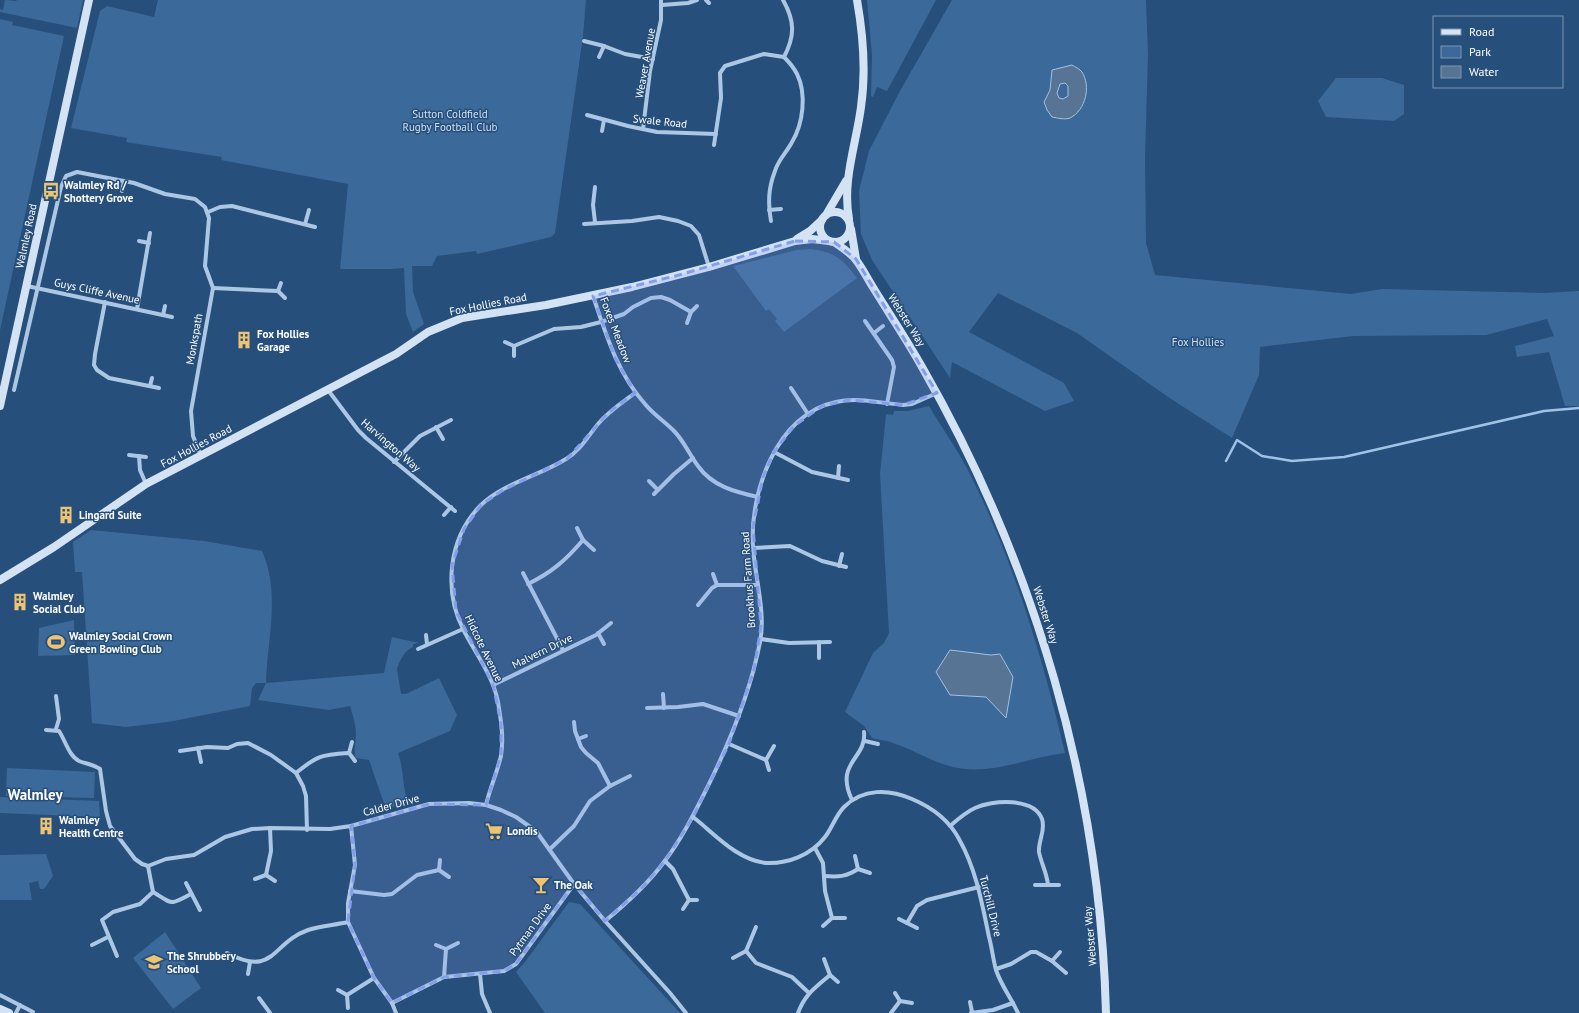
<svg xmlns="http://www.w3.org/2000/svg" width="1579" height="1013" font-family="'PT Sans',sans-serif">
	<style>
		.green { fill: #3b6999 }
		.water { fill: #587494; stroke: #a0c2e4; fill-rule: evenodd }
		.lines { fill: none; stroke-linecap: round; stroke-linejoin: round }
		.stream { stroke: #a0c2e4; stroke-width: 2.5 }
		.street { stroke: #acc7e4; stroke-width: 4 }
		.secondary { stroke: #d4e3f4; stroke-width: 8 }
		.marked { fill: #839eea; fill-opacity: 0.2; stroke: #839eea; stroke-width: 3; stroke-dasharray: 8 5; stroke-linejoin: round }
		.labels { text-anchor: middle; stroke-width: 3; stroke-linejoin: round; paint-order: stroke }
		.street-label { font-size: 11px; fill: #fff; stroke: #274f7b }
		.park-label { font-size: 11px; fill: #cee0f3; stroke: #274f7b }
		.poi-label { font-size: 11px; font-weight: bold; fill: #fff; stroke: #274f7b; text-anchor: start }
		.district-label { font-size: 15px; font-weight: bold; fill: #fff; stroke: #274f7b }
	</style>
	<rect width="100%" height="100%" fill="#274f7b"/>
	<g class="green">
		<polygon points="5,0 16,1 17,0 83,0 77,28 0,12 0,9 3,10"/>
		<polygon points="158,0 586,0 583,36 555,233 551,237 477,254 476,251 437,256 432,266 412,266 413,292 424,324 413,332 406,314 404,268 391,269 340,269 348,184 221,160 222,157 126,142 127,138 71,128 100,11 107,6 154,17"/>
		<polygon points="867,0 936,0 887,91 877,87 873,97 871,96 872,55"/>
		<polygon points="952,0 1146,0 1148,54 1145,158 1146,243 1155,275 1351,294 1382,289 1544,293 1579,291 1579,406 1565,406 1549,352 1517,357 1515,346 1554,336 1547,319 1486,335 1353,336 1260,347 1259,375 1232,438 1171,399 1077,333 998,293 969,332 1064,383 1074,401 1045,411 952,362 950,378 872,260 861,234 859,191 869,151 900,91"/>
		<polygon points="0,19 13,22 12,25 64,36 0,330"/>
		<polygon points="1336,78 1382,78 1404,85 1404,114 1394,121 1326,117 1318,101"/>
		<path d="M810 249C834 252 842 258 857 278L784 332 775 321 777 319 769 309 766 311 733 266 797 250Z"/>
		<path d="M929 406C943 430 960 453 972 478 1015 565 1043 659 1065 753 1031 757 1000 772 965 769 940 767 917 751 893 743 887 740 879 740 872 738L864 726 845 712 873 653 884 643 889 633 880 474 886 414 893 415 894 411H908Z"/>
		<path d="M91 530 204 541 262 551C281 594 267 639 266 683L384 673 392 637 419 643 413 644V647C404 651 400 660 397 669L401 694H406L439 678 457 715 450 731 398 753C404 769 402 786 408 802L386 809 369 760 356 758C353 751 356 743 356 735 356 725 353 716 350 706L329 710 258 700 266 683H256L252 688 250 706 168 722 126 727 92 723 82 572H75L73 542Z"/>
		<polygon points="74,620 75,655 38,656 39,628"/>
		<polygon points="7,768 95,772 94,798 6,796"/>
		<polygon points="0,797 99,801 100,817 0,813"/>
		<polygon points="46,854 53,876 44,889 40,889 38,881 29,883 32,900 0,900 0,855"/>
		<polygon points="569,902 580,904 680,1013 545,1013 516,972 525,962"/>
		<polygon points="165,932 201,988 173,1009 133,958"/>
	</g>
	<g class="water">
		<path d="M1072 65C1075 67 1080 69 1082 72 1091 86 1086 110 1070 118 1065 120 1057 118 1052 117L1047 110 1044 102 1050 90 1052 70ZM1065 83 1068 86V96L1063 99 1059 98 1057 93 1060 84Z"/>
		<polygon points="950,650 991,655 1000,654 1013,677 1006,718 986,697 950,695 936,672"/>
	</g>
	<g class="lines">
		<polyline class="stream" points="1226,461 1237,440 1262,456 1292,461 1344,457 1544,411 1579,408"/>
		<g class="street">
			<polyline points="706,0 709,3"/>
			<path d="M783 0C795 21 795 36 784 57"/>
			<polyline points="662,5 688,3 697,0"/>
			<polyline points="584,41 604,46 599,57"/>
			<polyline points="604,46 625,54 653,59"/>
			<polyline points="587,115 628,126 657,132 716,134"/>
			<polyline points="643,129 650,71 661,20 661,0"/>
			<polyline points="602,131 604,120"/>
			<polyline points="714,145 721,98 720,73 725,66 764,54 784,57"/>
			<polyline points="122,191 124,181"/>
			<polyline points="769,210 781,209"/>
			<polyline points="208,212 220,207 232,206 315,227"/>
			<path d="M771 221C768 203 768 189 775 171 778 160 787 152 792 142 803 124 807 94 797 74 794 68 789 62 784 57"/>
			<polyline points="595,222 593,205 595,187"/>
			<polyline points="305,224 309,210"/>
			<polyline points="584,224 632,221 659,217 678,221 691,226 699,235 709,267"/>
			<polyline points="139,241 149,243"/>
			<polyline points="281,283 278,291 285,298"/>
			<polyline points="27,286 172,317"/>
			<polyline points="213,288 278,291"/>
			<path d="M593 296C606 334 617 373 645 404 653 414 664 421 674 431 684 441 689 454 698 466 712 486 735 492 758 497"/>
			<polyline points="105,302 95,354 94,365 97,370 109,378 159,388"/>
			<polyline points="137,309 150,233"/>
			<polyline points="163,315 165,306"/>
			<polyline points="865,321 892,360 894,367 887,404"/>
			<polyline points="687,323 691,312 697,306"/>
			<polyline points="874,333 883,326"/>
			<polyline points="505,342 514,346 514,356"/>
			<polyline points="514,346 554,329 581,327 601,322 624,314 633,307 651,298 661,297 670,300 691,312"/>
			<polyline points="150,386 152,378"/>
			<polyline points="791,388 808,414"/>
			<polyline points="14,390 61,187 66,176 77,172 134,183 165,194 195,199 205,207 209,218 205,266 213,288"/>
			<polyline points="328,390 358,430 366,438 455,511"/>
			<polyline points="436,427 443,439"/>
			<polyline points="774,452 812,472 848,480"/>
			<polyline points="129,455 146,457"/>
			<polyline points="139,456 140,470 146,484"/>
			<polyline points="201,456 193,436 191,411 213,288"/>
			<polyline points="394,462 420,436 451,420"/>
			<polyline points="838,478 839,466"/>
			<polyline points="649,481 658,490"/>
			<polyline points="654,494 674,474 693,458"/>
			<polyline points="444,515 451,507"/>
			<polyline points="577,528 583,540 594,550"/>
			<polyline points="753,548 790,546 822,561 846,567"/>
			<polyline points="839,566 842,554"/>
			<polyline points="523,573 563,650"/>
			<polyline points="713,574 717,585"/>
			<path d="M528 584C552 572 565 561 583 540"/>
			<polyline points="698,605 712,588 717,585 757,585"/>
			<polyline points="598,633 604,644"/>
			<polyline points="426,635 427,644"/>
			<polyline points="761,639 789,643 830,642"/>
			<polyline points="819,642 819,658"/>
			<polyline points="418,649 463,629"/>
			<polyline points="493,685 596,635 611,623"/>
			<polyline points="663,694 664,708"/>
			<polyline points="56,696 59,719 56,729"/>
			<polyline points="647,708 678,707 703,704 739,716"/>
			<polyline points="574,722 575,731 581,747 586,753 598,763 610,786"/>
			<path d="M46 730 59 731C65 740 69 756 79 761 86 764 93 764 100 769L106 811 110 826 135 859 142 864 148 866 166 859 194 855 225 837 252 829 270 828 330 829 351 826 429 804 469 803 486 805 501 810 516 817 536 831 574 884 605 921 670 993 686 1013"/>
			<polyline points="578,739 586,736"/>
			<polyline points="865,741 878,744"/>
			<polyline points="729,744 766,760"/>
			<polyline points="198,748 201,762"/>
			<polyline points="180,751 207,747 228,748 237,744 248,743 271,755 296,773 303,786 306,796 307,830"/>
			<polyline points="349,753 352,742"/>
			<polyline points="769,770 766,760 774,746"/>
			<path d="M296 773C318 755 321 755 349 753L355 761"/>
			<path d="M852 800C834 762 867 759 864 732"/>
			<path d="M486 805C490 788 497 773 501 756 504 738 501 720 498 702 493 676 476 654 464 631 443 591 448 538 481 505 504 483 539 476 566 459 580 451 588 436 598 424 609 411 623 402 635 393"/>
			<path d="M693 817C715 834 737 860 766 863 788 864 811 855 825 837 832 828 836 815 844 807 863 788 889 789 912 799 931 807 949 820 959 839 976 869 982 903 989 937 992 948 993 959 996 970 1001 985 1011 998 1018 1013"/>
			<polyline points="351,826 355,865 348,903 348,922 374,978 392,1003 396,1013"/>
			<path d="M950 826C958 819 966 812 975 808 992 800 1034 797 1042 819 1046 830 1038 841 1039 852 1041 863 1047 873 1048 885"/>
			<polyline points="815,848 823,863 825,891 832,918"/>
			<polyline points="550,849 574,826 590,801 610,786 630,776"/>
			<polyline points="855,856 858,869 870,873"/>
			<polyline points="440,860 439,870 449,877"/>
			<polyline points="665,861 673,869 689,900"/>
			<polyline points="266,875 271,851 270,828"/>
			<path d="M824 876C838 877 846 877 858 869"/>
			<polyline points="255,879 266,875 275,881"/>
			<polyline points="186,883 200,910"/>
			<polyline points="1035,885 1059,885"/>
			<polyline points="350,891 384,895 392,894 417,875 439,870"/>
			<path d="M153 892C173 904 169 906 191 894"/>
			<polyline points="683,909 689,900 697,900"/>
			<polyline points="899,919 917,928"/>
			<path d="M605 921C627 903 647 885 664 862 681 840 694 814 706 790 730 742 750 694 760 642 766 613 755 577 753 548 749 494 776 414 836 402 857 397 881 403 903 405L912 404 937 393"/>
			<polyline points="907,923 917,906 927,900 979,887"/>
			<polyline points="823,926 832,918 845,918"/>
			<polyline points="92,945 108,937"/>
			<polyline points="436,945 446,949 458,943"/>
			<polyline points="746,951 756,927"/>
			<path d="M227 953C275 978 271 943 308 930 321 926 335 925 348 922"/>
			<polyline points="117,956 102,920 113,912 140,904 153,892 148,866"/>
			<polyline points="733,958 746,951 756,963 792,977 809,993"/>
			<polyline points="824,959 830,975 838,982"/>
			<polyline points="1052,961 1060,952"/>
			<polyline points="996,969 1011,964 1031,952 1036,952 1052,961 1066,973"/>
			<polyline points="248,974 250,962"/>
			<polyline points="480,974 482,994 490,1013"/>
			<polyline points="444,977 446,949"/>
			<polyline points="338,990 347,995 348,1008"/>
			<polyline points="895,993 900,1001 912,1003"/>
			<polyline points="0,995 33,1012"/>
			<polyline points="347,995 374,978"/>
			<polyline points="259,998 270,1013"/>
			<polyline points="970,1002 972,1012"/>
			<polyline points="392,1003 444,977 504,971 516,964 574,884"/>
			<polyline points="16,1013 20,1005"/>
			<path d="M798 1013C805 994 815 988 830 975"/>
			<polyline points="891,1013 900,1001"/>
			<polyline points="971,1013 993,1010 1013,1003"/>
		</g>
		<g class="secondary">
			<circle cx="835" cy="227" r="15"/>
			<polyline points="826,215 846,181"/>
			<path d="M849 219C842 181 856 145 861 107 866 73 863 34 857 0"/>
			<polyline points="851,229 856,259"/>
			<polyline points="797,239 810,231 822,220"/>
			<path d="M834 242C841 247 851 253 856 260 863 269 868 280 874 289 890 315 907 340 922 367 1035 564 1100 786 1106 1013"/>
			<polyline points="0,406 89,0"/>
			<polyline points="0,580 54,547 146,484 396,354 428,332 462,318 546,305 632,287 709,267 795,241 812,239 829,241"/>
			<polyline points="0,1009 9,1013"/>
		</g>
	</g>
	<path class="marked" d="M795 241 834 242 856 259 937 393 903 405 849 400 822 406 794 426 774 452 763 477 753 527 761 626 754 670 729 744 693 817 665 861 641 889 605 921 574 884 516 964 504 971 444 977 392 1003 374 978 348 922 355 865 351 826 429 804 486 805 501 754V723L493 685 456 611 452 565 464 529 481 505 503 490 567 459 609 412 635 393 615 358 593 296 679 275Z"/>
	<defs>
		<g id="bus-bare" transform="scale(1.38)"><path d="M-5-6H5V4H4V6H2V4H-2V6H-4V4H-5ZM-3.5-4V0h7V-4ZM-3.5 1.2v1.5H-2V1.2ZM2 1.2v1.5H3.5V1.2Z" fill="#ecc472" stroke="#274f7b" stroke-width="2.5" paint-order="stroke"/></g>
		<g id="building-bare" transform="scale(1.38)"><path d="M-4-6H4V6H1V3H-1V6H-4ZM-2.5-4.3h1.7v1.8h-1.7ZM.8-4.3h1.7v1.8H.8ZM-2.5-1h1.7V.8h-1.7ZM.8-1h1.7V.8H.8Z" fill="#ecc472" stroke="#274f7b" stroke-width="2.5" paint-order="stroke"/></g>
		<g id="stadium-bare" transform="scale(1.38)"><path d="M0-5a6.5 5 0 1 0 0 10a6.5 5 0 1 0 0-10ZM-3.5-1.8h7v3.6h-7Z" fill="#ecc472" stroke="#274f7b" stroke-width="2.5" paint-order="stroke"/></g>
		<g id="supermarket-bare" transform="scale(1.38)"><path d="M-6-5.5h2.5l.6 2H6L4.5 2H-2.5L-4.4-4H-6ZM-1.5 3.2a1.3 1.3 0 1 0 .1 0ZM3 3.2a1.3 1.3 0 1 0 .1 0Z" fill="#ecc472" stroke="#274f7b" stroke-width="2.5" paint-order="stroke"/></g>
		<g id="bar-bare" transform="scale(1.38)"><path d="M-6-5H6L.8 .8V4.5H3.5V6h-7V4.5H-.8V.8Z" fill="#ecc472" stroke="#274f7b" stroke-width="2.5" paint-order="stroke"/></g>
		<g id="school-bare" transform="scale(1.38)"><path d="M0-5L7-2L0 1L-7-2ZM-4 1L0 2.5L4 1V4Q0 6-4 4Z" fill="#ecc472" stroke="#274f7b" stroke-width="2.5" paint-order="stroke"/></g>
	</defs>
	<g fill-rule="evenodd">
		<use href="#bus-bare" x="51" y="191"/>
		<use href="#building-bare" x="244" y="340"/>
		<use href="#building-bare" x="66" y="515"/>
		<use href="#building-bare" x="20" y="602"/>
		<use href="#stadium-bare" x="56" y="642"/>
		<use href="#building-bare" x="46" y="826"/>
		<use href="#supermarket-bare" x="494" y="831"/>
		<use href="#bar-bare" x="541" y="885"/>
		<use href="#school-bare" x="154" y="962"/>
	</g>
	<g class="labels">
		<g class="street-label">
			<text transform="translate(645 63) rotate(-80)" y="4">Weaver Avenue</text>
			<text transform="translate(660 121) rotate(6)" y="4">Swale Road</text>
			<text transform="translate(26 236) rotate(-78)" y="4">Walmley Road</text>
			<text transform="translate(97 291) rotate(12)" y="4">Guys Cliffe Avenue</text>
			<text transform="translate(488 304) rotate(-11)" y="4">Fox Hollies Road</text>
			<text transform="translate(907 320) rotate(58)" y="4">Webster Way</text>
			<text transform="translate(616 330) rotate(69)" y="4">Foxes Meadow</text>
			<text transform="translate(194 339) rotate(-80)" y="4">Monkspath</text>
			<text transform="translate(391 445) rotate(41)" y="4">Harvington Way</text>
			<text transform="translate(196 446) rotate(-28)" y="4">Fox Hollies Road</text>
			<text transform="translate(748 580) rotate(-94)" y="4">Brookhus Farm Road</text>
			<text transform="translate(1046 615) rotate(72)" y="4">Webster Way</text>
			<text transform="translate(484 648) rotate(64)" y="4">Hidcote Avenue</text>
			<text transform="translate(542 651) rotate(-26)" y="4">Malvern Drive</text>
			<text transform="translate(391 805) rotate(-15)" y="4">Calder Drive</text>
			<text transform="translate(991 906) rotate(76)" y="4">Turchill Drive</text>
			<text transform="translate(530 929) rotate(-54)" y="4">Pytman Drive</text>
			<text transform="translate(1090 936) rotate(-95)" y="4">Webster Way</text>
		</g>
		<g class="park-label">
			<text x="450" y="118">Sutton Coldfield<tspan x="450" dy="13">Rugby Football Club</tspan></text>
			<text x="1198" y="346">Fox Hollies</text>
		</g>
		<g class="poi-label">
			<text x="64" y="189">Walmley Rd /<tspan x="64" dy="13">Shottery Grove</tspan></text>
			<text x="257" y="338">Fox Hollies<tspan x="257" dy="13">Garage</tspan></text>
			<text x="79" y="519">Lingard Suite</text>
			<text x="33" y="600">Walmley<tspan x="33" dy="13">Social Club</tspan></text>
			<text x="69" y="640">Walmley Social Crown<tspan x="69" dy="13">Green Bowling Club</tspan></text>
			<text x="59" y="824">Walmley<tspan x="59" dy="13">Health Centre</tspan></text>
			<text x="507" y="835">Londis</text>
			<text x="554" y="889">The Oak</text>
			<text x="167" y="960">The Shrubbery<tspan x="167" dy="13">School</tspan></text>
		</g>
		<g class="district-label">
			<text x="35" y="800">Walmley</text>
		</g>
	</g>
	<rect x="1433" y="16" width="130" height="72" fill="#274f7b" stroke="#7d95b0"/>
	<rect x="1441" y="29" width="20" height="6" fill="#d4e3f4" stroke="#7d95b0"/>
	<text x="1469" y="36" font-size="12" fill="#ffffff">Road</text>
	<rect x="1441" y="46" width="20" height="12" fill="#3b6999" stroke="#7d95b0"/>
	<text x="1469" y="56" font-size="12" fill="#ffffff">Park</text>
	<rect x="1441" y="66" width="20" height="12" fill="#587494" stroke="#7d95b0"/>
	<text x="1469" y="76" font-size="12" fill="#ffffff">Water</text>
</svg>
